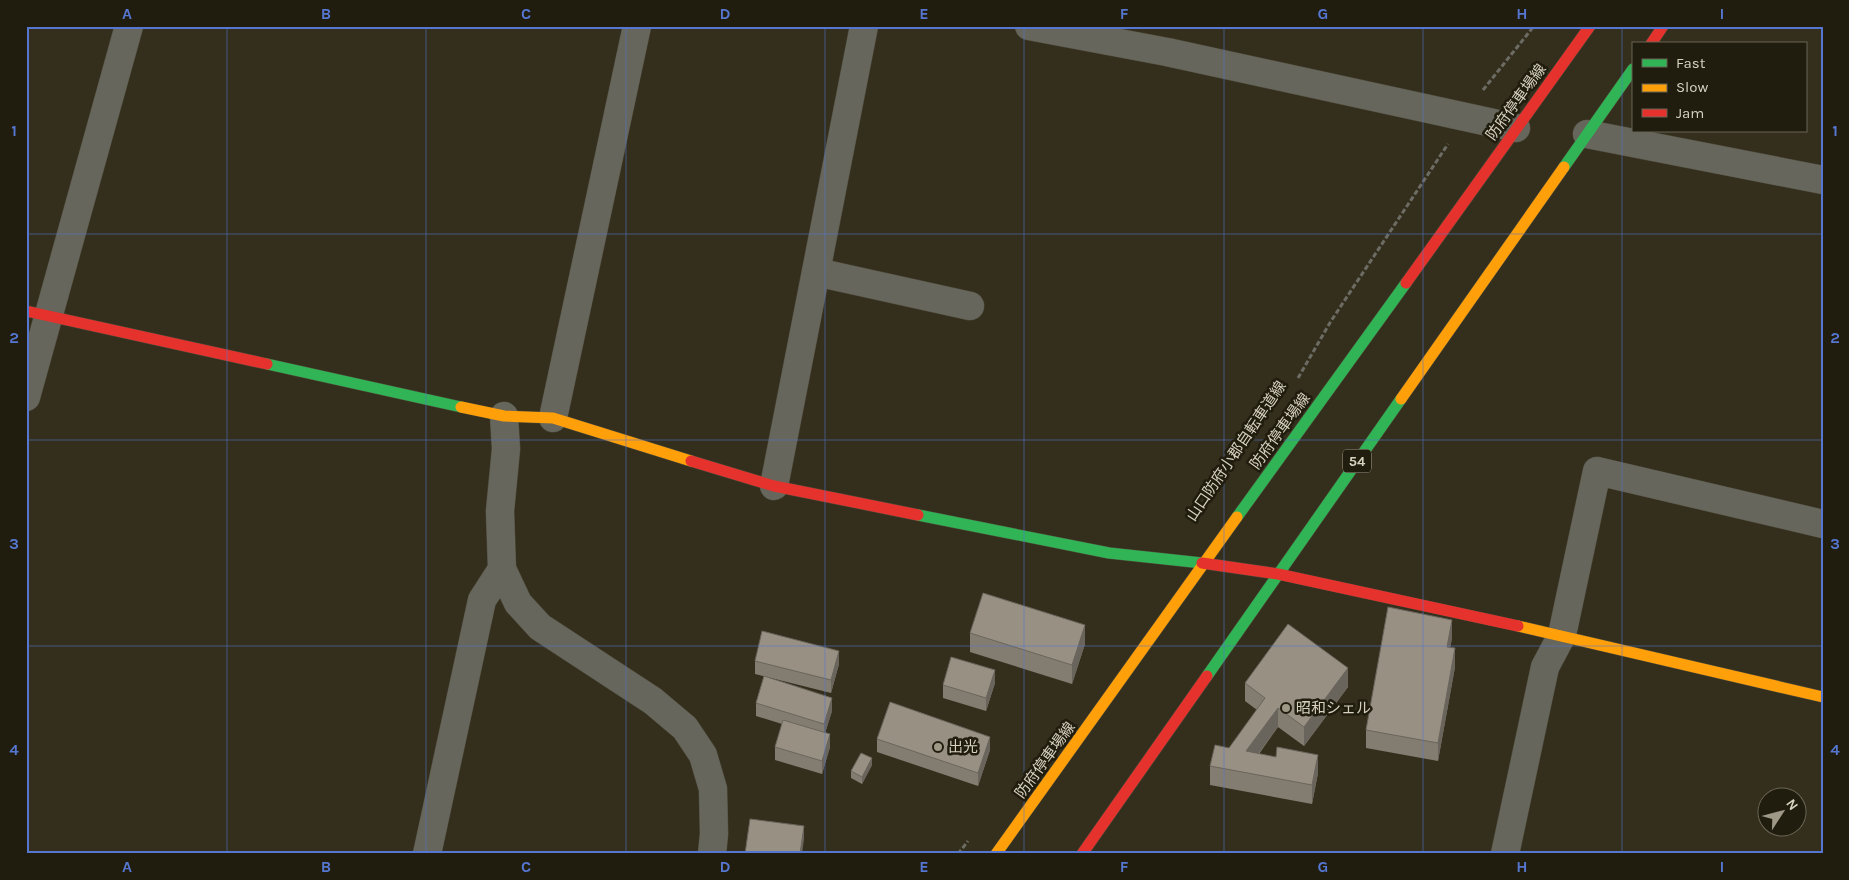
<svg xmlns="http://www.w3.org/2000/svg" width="1849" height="880" font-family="Karla,'Noto Sans JP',sans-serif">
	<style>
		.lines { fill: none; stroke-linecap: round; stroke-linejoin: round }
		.street-casing { stroke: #504c3c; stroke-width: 29 }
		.fast-casing { stroke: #504c3c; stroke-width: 12 }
		.slow-casing { stroke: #504c3c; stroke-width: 12 }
		.jam-casing { stroke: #504c3c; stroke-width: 12 }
		.path { stroke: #6d6c64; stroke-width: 3; stroke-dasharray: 5 2.5; stroke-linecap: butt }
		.street { stroke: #66665d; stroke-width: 28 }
		.fast { stroke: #30b455; stroke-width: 11 }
		.slow { stroke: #ff9f0a; stroke-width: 11 }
		.jam { stroke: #e5322d; stroke-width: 11 }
		.wall { fill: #837c71 }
		.shaded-wall { fill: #6a655c }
		.building { fill: #989083; stroke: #6a655c }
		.grid { fill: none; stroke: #5576d1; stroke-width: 1; stroke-opacity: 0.55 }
		.poi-dot { fill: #9e9987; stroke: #201c0e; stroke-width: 2 }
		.labels { text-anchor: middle; stroke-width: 5; stroke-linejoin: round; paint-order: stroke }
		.shield { fill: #201c0e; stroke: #a09b8b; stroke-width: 1 }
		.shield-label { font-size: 14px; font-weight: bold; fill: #d7d2c0 }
		.street-label { font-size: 15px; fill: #d7d2c0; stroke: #201c0e }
		.poi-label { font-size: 15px; fill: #d7d2c0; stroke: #201c0e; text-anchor: start }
		.neatline { fill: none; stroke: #5576d1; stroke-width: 2 }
		.grid-label { font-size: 16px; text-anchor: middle; font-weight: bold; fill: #5576d1 }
	</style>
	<rect width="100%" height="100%" fill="#342f1d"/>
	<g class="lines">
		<g class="street-casing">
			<g id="street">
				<polyline points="1029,26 1167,52 1516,128"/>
				<polyline points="1587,134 1823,180"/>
				<polyline points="816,272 970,306"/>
				<polyline points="26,397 129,26"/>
				<polyline points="504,416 506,449 500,511 502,569 518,603 540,627 653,701 685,728 703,755 713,789 714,834 712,854"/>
				<polyline points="553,418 637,26"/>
				<polyline points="774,486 864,26"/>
				<polyline points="427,854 482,600 502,569"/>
				<polyline points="1505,854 1545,667 1562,635 1597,471 1823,524"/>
			</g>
		</g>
		<g class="fast-casing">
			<g id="fast">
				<polyline points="1564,167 1633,69"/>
				<polyline points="267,364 461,407"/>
				<polyline points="918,515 1109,553 1202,563"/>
				<polyline points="1237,517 1406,283"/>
				<polyline points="1207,676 1401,399"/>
			</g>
		</g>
		<g class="slow-casing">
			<g id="slow">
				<polyline points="1401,399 1564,167"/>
				<polyline points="461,407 504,416 553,418 691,461"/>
				<polyline points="1518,626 1823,697"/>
				<polyline points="996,854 1237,517"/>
			</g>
		</g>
		<g class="jam-casing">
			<g id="jam">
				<polyline points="1651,44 1663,26"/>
				<polyline points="1406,283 1590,26"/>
				<polyline points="26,311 267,364"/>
				<polyline points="691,461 774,486 918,515"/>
				<polyline points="1202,563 1278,574 1518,626"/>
				<polyline points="1082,854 1207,676"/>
			</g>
		</g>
		<g class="path">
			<polyline points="1483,90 1534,26"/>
			<polyline points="1298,378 1331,321 1448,144"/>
			<polyline points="958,854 968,841"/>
		</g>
		<use href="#street" class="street"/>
		<use href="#fast" class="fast"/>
		<use href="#slow" class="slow"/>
		<use href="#jam" class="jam"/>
	</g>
	<g class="wall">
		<polygon points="970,633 1085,644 1072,684 970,652"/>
		<polygon points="1452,638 1450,648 1455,667 1438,761 1366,748 1366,730"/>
		<polygon points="755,661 839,664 831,693 755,674"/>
		<polygon points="995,683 986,711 943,698 943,685"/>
		<polygon points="1245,683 1348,687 1304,746 1278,727 1259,754 1318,773 1312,804 1210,785 1210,766 1229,748 1257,710 1245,701"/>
		<polygon points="756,703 832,711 825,733 830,747 822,774 775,760 775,747 782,724 756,716"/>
		<polygon points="877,739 990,750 978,786 877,752"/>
		<polygon points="872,765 862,784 851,778 851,771"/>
	</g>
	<g class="shaded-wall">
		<polygon points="1452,620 1452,638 1447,666 1447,647"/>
		<polygon points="1085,625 1085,644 1072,684 1072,665"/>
		<polygon points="1455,648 1455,667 1438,761 1438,743"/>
		<polygon points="839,651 839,664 831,693 831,680"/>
		<polygon points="1348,668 1348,687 1304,746 1304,727"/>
		<polygon points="995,670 995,683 986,711 986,698"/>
		<polygon points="832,698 832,711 824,737 824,724"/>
		<polygon points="1278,708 1278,727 1246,770 1246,751"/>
		<polygon points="830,734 830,747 822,774 822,761"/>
		<polygon points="990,737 990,750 978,786 978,773"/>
		<polygon points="1318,755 1318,773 1312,804 1312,785"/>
		<polygon points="872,758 872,765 862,784 862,777"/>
		<polygon points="804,826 804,839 802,854 800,854"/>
	</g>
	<g class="building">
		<polygon points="983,593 1085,625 1072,665 970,633"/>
		<polygon points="1388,607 1452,620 1447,647 1455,648 1438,743 1366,730"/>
		<polygon points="1288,624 1348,668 1304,727 1278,708 1246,751 1276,757 1277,747 1318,755 1312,785 1210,766 1215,745 1229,748 1265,698 1245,683"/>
		<polygon points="762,631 839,651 831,680 755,661"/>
		<polygon points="951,657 995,670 986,698 943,685"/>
		<polygon points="764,676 832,698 824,724 756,703"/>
		<polygon points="890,702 990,737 978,773 877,739"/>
		<polygon points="783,720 830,734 822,761 775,747"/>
		<polygon points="861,753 872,758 862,777 851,771"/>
		<polygon points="750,819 804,826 800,854 745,854"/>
	</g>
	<path class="grid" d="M227 26V854M426 26V854M626 26V854M825 26V854M1024 26V854M1224 26V854M1423 26V854M1622 26V854M26 234H1823M26 440H1823M26 646H1823"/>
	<g class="poi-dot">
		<circle cx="1286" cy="708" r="5"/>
		<circle cx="938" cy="747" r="5"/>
	</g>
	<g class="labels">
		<rect class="shield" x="1343" y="449.5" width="28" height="23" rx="4"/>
		<g class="shield-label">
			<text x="1357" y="466">54</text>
		</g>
		<g class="street-label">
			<text transform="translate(1516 102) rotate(-54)" y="5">防府停車場線</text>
			<text transform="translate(1280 431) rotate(-54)" y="5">防府停車場線</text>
			<text transform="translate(1236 451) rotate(-56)" y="5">山口防府小郡自転車道線</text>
			<text transform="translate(1045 760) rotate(-54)" y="5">防府停車場線</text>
		</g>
		<g class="poi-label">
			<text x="1296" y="713">昭和シェル</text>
			<text x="948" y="752">出光</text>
		</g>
	</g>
	<rect width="1849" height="880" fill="none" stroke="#201c0e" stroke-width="55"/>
	<rect x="1632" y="42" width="175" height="90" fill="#201c0e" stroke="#696555"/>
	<rect x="1642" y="59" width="25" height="8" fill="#30b455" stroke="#696555"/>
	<text x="1676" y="68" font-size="15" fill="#d7d2c0">Fast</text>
	<rect x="1642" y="84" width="25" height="8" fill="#ff9f0a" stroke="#696555"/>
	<text x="1676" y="92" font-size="15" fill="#d7d2c0">Slow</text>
	<rect x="1642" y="109" width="25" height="8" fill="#e5322d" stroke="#696555"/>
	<text x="1676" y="118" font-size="15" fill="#d7d2c0">Jam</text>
	<g transform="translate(1782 812) rotate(54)"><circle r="24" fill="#201c0e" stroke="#696555"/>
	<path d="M0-4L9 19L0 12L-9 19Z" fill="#9e9987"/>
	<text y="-8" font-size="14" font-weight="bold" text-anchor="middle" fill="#d7d2c0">N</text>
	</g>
	<rect x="28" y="28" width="1794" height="824" class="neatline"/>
	<g class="grid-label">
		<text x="127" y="19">A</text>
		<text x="326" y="19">B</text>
		<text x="526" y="19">C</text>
		<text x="725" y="19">D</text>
		<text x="924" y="19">E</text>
		<text x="1124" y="19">F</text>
		<text x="1323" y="19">G</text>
		<text x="1522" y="19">H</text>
		<text x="1722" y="19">I</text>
		<text x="14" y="136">1</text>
		<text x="1835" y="136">1</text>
		<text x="14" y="343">2</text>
		<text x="1835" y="343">2</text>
		<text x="14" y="549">3</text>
		<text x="1835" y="549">3</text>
		<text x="14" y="755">4</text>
		<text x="1835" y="755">4</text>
		<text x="127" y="872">A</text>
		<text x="326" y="872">B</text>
		<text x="526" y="872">C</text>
		<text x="725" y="872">D</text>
		<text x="924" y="872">E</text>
		<text x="1124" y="872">F</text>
		<text x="1323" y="872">G</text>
		<text x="1522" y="872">H</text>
		<text x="1722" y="872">I</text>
	</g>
</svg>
